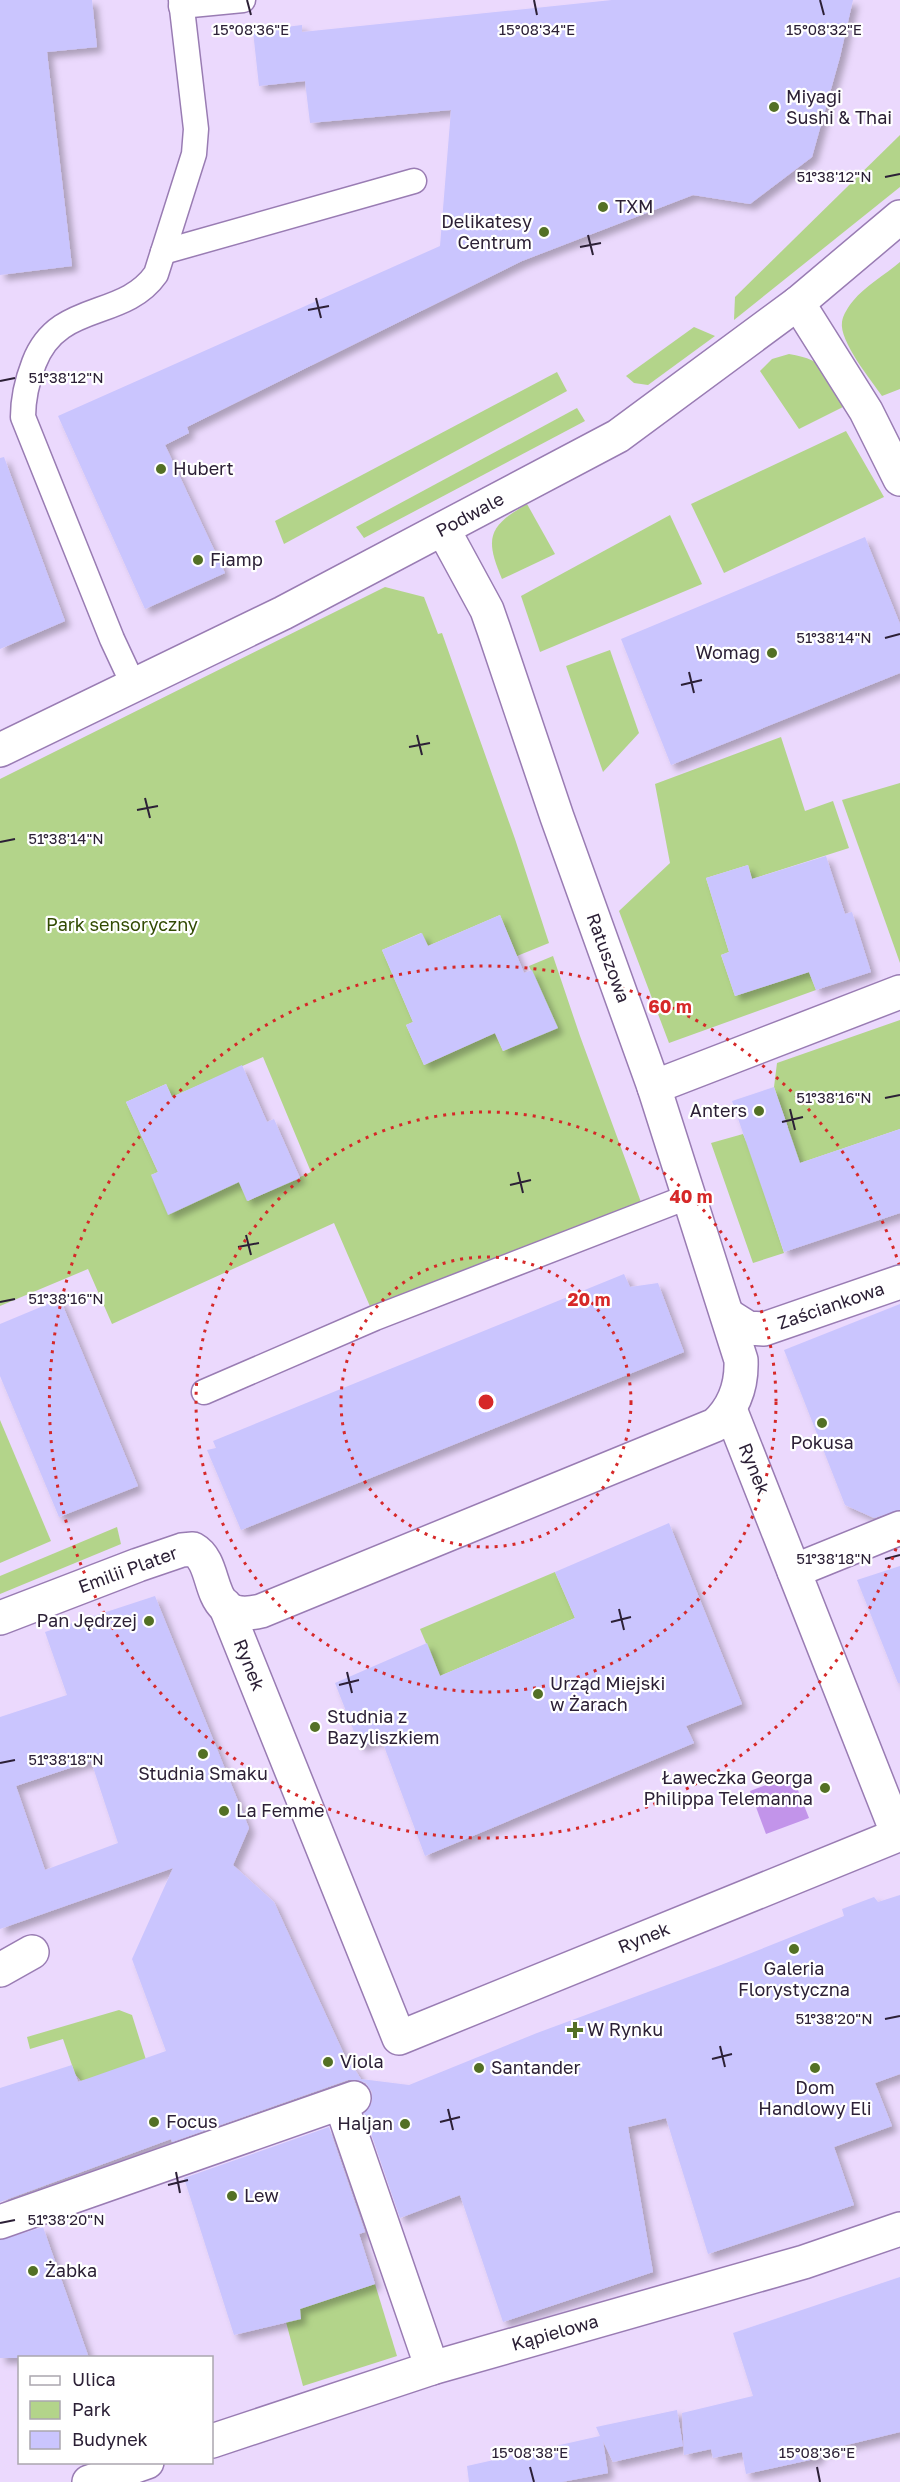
<svg xmlns="http://www.w3.org/2000/svg" width="900" height="2482" font-family="'Golos Text',sans-serif">
	<style>
		.green { fill: #b3d48a; fill-rule: evenodd }
		.water { fill: #c294ea }
		.building { fill: #cac5fe; fill-rule: evenodd; filter: url(#shadow) }
		.lines { fill: none; stroke-linecap: round; stroke-linejoin: round }
		.service-casing { stroke: #997cb3; stroke-width: 27 }
		.pedestrian-casing { stroke: #997cb3; stroke-width: 36 }
		.minor-casing { stroke: #997cb3; stroke-width: 36 }
		.service { stroke: #fff; stroke-width: 24 }
		.pedestrian { stroke: #fff; stroke-width: 33 }
		.minor { stroke: #fff; stroke-width: 33 }
		.ticks { fill: none; stroke: #2c2036; stroke-width: 2 }
		.ring { fill: none; stroke: #d62828; stroke-width: 3; stroke-dasharray: 3 6 }
		.poi-dot { fill: #537025; stroke: #fff; stroke-width: 2 }
		.labels { text-anchor: middle; stroke-width: 4.5; stroke-linejoin: round; paint-order: stroke }
		.poi-label { font-size: 18px; fill: #2c2036; stroke: #fff; text-anchor: start }
		.street-label { font-size: 18px; fill: #2c2036; stroke: #fff }
		.park-label { font-size: 18px; fill: #314a02; stroke: #fff }
		.ticks-label { font-size: 15px; text-anchor: middle; fill: #2c2036; stroke: #fff; stroke-width: 4.5; stroke-linejoin: round; paint-order: stroke }
		.centre { fill: #d62828; stroke: #fff; stroke-width: 3 }
		.ring-label { font-size: 18px; text-anchor: middle; font-weight: bold; fill: #d62828; stroke: #fff; stroke-width: 4.5; stroke-linejoin: round; paint-order: stroke }
	</style>
	<defs>
		<filter id="shadow"><feDropShadow dx="5.5" dy="5.5" stdDeviation="3" flood-color="#0004"/></filter>
	</defs>
	<rect width="100%" height="100%" fill="#ebd9fd"/>
	<g class="green">
		<polygon points="900,135 900,187 734,320 735,297"/>
		<path d="M900 262V389L882 396C871 380 839 341 842 322 843 315 848 307 853 301 865 286 885 275 900 262Z"/>
		<polygon points="694,327 715,336 648,385 634,383 626,376"/>
		<path d="M789 354C827 360 830 375 849 404L799 429 760 371 772 359Z"/>
		<polygon points="557,372 567,391 284,544 275,521"/>
		<polygon points="577,408 585,421 364,538 356,527"/>
		<polygon points="846,431 884,497 724,573 691,504"/>
		<path d="M527 504 555 554 502 579C484 537 489 526 527 504Z"/>
		<polygon points="670,515 702,584 540,652 521,596"/>
		<path d="M385 587 424 597 438 634 442 633 515 839 549 943 517 956 500 915 428 946 421 933 382 950 413 1022 406 1025 424 1065 495 1033 503 1051 557 1028 529 966 553 956 580 1036 645 1213 375 1318 334 1223 112 1324 88 1269 0 1306V779ZM263 1057 311 1172 248 1201 239 1182 151 1175 158 1172 126 1102 166 1084 172 1097Z"/>
		<polygon points="610,650 639,733 603,772 566,666"/>
		<polygon points="781,737 805,811 833,801 849,848 752,879 748,865 706,878 729,952 721,955 735,996 809,972 816,990 669,1043 619,911 670,863 655,784"/>
		<polygon points="900,783 900,963 842,800"/>
		<polygon points="900,1020 900,1129 759,1177 784,1253 753,1263 711,1143 743,1134 746,1141 788,1127 774,1087 777,1063"/>
		<polygon points="0,1420 51,1541 0,1563"/>
		<polygon points="117,1527 121,1544 0,1594 0,1576"/>
		<polygon points="555,1572 575,1618 440,1676 420,1629"/>
		<polygon points="119,2010 132,2015 147,2063 81,2081 75,2074 63,2039 30,2049 27,2037"/>
		<polygon points="375,2284 397,2356 303,2386 286,2322 299,2309"/>
	</g>
	<polygon class="water" points="792,1775 809,1818 766,1834 750,1791"/>
	<g class="building">
		<polygon points="0,0 92,0 97,47 47,52 72,266 0,275"/>
		<polygon points="612,0 853,0 840,57 812,157 750,204 693,195 522,261 187,427 189,433 165,445 225,573 145,609 58,416 440,246 451,110 310,123 305,81 259,86 253,31 302,25 302,32"/>
		<polygon points="4,457 65,621 0,649 0,458"/>
		<polygon points="865,537 900,624 900,673 671,765 621,639"/>
		<polygon points="826,856 845,914 852,912 871,972 816,990 809,972 735,996 721,955 729,952 706,878 748,865 752,879"/>
		<polygon points="500,915 524,973 532,970 558,1028 503,1051 495,1033 424,1065 406,1025 413,1022 382,950 422,933 428,946"/>
		<polygon points="242,1065 267,1122 274,1119 300,1178 247,1201 239,1182 168,1215 151,1175 158,1172 126,1102 166,1084 172,1097"/>
		<polygon points="774,1087 800,1163 900,1129 900,1213 784,1252 732,1101"/>
		<polygon points="624,1274 630,1287 658,1283 684,1352 241,1530 207,1450 216,1448 213,1441"/>
		<polygon points="60,1299 138,1486 59,1517 0,1376 0,1324"/>
		<polygon points="900,1304 900,1510 874,1518 845,1505 784,1350"/>
		<polygon points="669,1523 742,1704 686,1726 694,1743 425,1856 381,1738 360,1747 335,1683 427,1643 440,1676 575,1618 555,1572"/>
		<polygon points="900,1566 900,1683 898,1683 857,1580"/>
		<path d="M155 1596 249 1828 233 1865 274 1902 349 2065H352L361 2079 409 2085 537 2033 721 1965 844 1916 842 1909 874 1897 878 1902 900 1895V2074L875 2083 892 2126 834 2147 854 2205 708 2254 666 2118 628 2127 653 2272 503 2322 460 2195 400 2218 364 2113 372 2102V2092L366 2083 357 2080H348L172 2142 171 2139 0 2202V2088L72 2065 78 2082 166 2051 132 1959 173 1868 0 1929V1717L67 1695 45 1632ZM91 1761 118 1843 45 1870 16 1786Z"/>
		<polygon points="329,2127 365,2232 359,2234 375,2284 300,2309 301,2319 234,2335 184,2178"/>
		<polygon points="43,2227 89,2358 0,2358 0,2240"/>
		<polygon points="900,2277 900,2432 818,2452 819,2458 746,2474 742,2452 713,2458 711,2449 684,2455 682,2413 753,2396 733,2333"/>
		<polygon points="677,2410 683,2446 613,2462 603,2441 608,2473 562,2482 469,2482 467,2466 600,2436 596,2427"/>
	</g>
	<g class="lines">
		<g class="service-casing">
			<g id="service">
				<polyline points="181,6 243,0"/>
				<polyline points="163,252 414,181"/>
				<path d="M133 684 112 639 23 417C23 397 27 381 34 363 58 300 123 321 156 274L194 154 196 129 181 0"/>
				<polyline points="204,1392 375,1318 690,1196"/>
			</g>
		</g>
		<g class="pedestrian-casing">
			<g id="pedestrian">
				<polyline points="794,1571 900,1528"/>
				<polyline points="225,1605 399,2038 898,1835 730,1409"/>
			</g>
		</g>
		<g class="minor-casing">
			<g id="minor">
				<polyline points="798,303 866,411 900,479"/>
				<polyline points="0,750 283,613 618,436 798,303 900,217"/>
				<polyline points="654,1087 900,992"/>
				<polyline points="729,1316 748,1328 764,1329 900,1282"/>
				<path d="M0 1618 138 1565 182 1550 193 1549C222 1565 201 1625 261 1611L715 1425C734 1408 742 1386 741 1360L654 1087 557 817 494 630 487 610 443 529"/>
				<polyline points="0,1970 32,1952"/>
				<polyline points="341,2104 432,2368"/>
				<polyline points="0,2222 354,2098"/>
				<polyline points="212,2441 432,2368 804,2262 900,2229"/>
				<polyline points="89,2482 147,2462"/>
			</g>
		</g>
		<use href="#service" class="service"/>
		<use href="#pedestrian" class="pedestrian"/>
		<use href="#minor" class="minor"/>
	</g>
	<path class="ticks" d="M247 0 251 15M534 0 537 15M820 0 824 15M885 177 900 174M588 235 593 255M580 247 601 243M316 298 321 318M308 310 329 306M0 381 15 378M885 638 900 634M689 672 694 693M681 685 702 680M417 735 422 755M409 747 430 743M145 798 150 818M137 810 158 806M0 842 15 839M885 1098 900 1095M790 1109 795 1130M782 1122 803 1117M518 1172 523 1193M510 1185 531 1180M246 1235 251 1255M238 1247 259 1243M0 1302 15 1299M885 1559 900 1555M619 1609 624 1630M611 1622 631 1617M347 1672 352 1693M339 1685 359 1680M0 1763 15 1760M885 2019 900 2016M720 2046 725 2067M712 2059 732 2054M448 2109 453 2130M440 2122 460 2117M176 2172 180 2193M168 2185 188 2180M0 2223 15 2220M530 2467 534 2482M817 2467 820 2482"/>
	<g class="ring">
		<circle cx="486" cy="1402" r="145"/>
		<circle cx="486" cy="1402" r="290"/>
		<path d="M899 1540A436 436 0 1 1 899 1264"/>
	</g>
	<g class="poi-dot">
		<circle cx="774" cy="107" r="6"/>
		<circle cx="603" cy="207" r="6"/>
		<circle cx="544" cy="232" r="6"/>
		<circle cx="161" cy="469" r="6"/>
		<circle cx="198" cy="560" r="6"/>
		<circle cx="772" cy="653" r="6"/>
		<circle cx="759" cy="1111" r="6"/>
		<circle cx="822" cy="1423" r="6"/>
		<circle cx="149" cy="1621" r="6"/>
		<circle cx="538" cy="1694" r="6"/>
		<circle cx="315" cy="1727" r="6"/>
		<circle cx="203" cy="1754" r="6"/>
		<circle cx="825" cy="1788" r="6"/>
		<circle cx="224" cy="1811" r="6"/>
		<circle cx="794" cy="1949" r="6"/>
		<path d="M572 2021h6v6h6v6h-6v6h-6v-6h-6v-6h6z"/>
		<circle cx="328" cy="2062" r="6"/>
		<circle cx="479" cy="2068" r="6"/>
		<circle cx="815" cy="2068" r="6"/>
		<circle cx="154" cy="2122" r="6"/>
		<circle cx="405" cy="2124" r="6"/>
		<circle cx="232" cy="2196" r="6"/>
		<circle cx="33" cy="2271" r="6"/>
	</g>
	<g class="labels">
		<g class="poi-label">
			<text x="786" y="103">Miyagi<tspan x="786" dy="21">Sushi &amp; Thai</tspan></text>
			<text x="615" y="213">TXM</text>
			<text x="532" y="228" text-anchor="end">Delikatesy<tspan x="532" dy="21">Centrum</tspan></text>
			<text x="173" y="475">Hubert</text>
			<text x="210" y="566">Fiamp</text>
			<text x="760" y="659" text-anchor="end">Womag</text>
			<text x="747" y="1117" text-anchor="end">Anters</text>
			<text x="822" y="1449" text-anchor="middle">Pokusa</text>
			<text x="137" y="1627" text-anchor="end">Pan Jędrzej</text>
			<text x="550" y="1690">Urząd Miejski<tspan x="550" dy="21">w Żarach</tspan></text>
			<text x="327" y="1723">Studnia z<tspan x="327" dy="21">Bazyliszkiem</tspan></text>
			<text x="203" y="1780" text-anchor="middle">Studnia Smaku</text>
			<text x="813" y="1784" text-anchor="end">Ławeczka Georga<tspan x="813" dy="21">Philippa Telemanna</tspan></text>
			<text x="236" y="1817">La Femme</text>
			<text x="794" y="1975" text-anchor="middle">Galeria<tspan x="794" dy="21">Florystyczna</tspan></text>
			<text x="587" y="2036">W Rynku</text>
			<text x="340" y="2068">Viola</text>
			<text x="491" y="2074">Santander</text>
			<text x="815" y="2094" text-anchor="middle">Dom<tspan x="815" dy="21">Handlowy Eli</tspan></text>
			<text x="166" y="2128">Focus</text>
			<text x="393" y="2130" text-anchor="end">Haljan</text>
			<text x="244" y="2202">Lew</text>
			<text x="45" y="2277">Żabka</text>
		</g>
		<g class="street-label">
			<text transform="translate(470 515) rotate(-28)" y="6">Podwale</text>
			<text transform="translate(608 958) rotate(70)" y="6">Ratuszowa</text>
			<text transform="translate(831 1306) rotate(-19)" y="6">Zaściankowa</text>
			<text transform="translate(754 1469) rotate(68)" y="6">Rynek</text>
			<text transform="translate(128 1570) rotate(-20)" y="6">Emilii Plater</text>
			<text transform="translate(249 1665) rotate(68)" y="6">Rynek</text>
			<text transform="translate(644 1938) rotate(-22)" y="6">Rynek</text>
			<text transform="translate(555 2333) rotate(-16)" y="6">Kąpielowa</text>
		</g>
		<g class="park-label">
			<text x="122" y="931">Park sensoryczny</text>
		</g>
	</g>
	<g class="ticks-label">
		<text x="251" y="35">15°08'36"E</text>
		<text x="537" y="35">15°08'34"E</text>
		<text x="824" y="35">15°08'32"E</text>
		<text x="834" y="182">51°38'12"N</text>
		<text x="66" y="383">51°38'12"N</text>
		<text x="834" y="643">51°38'14"N</text>
		<text x="66" y="844">51°38'14"N</text>
		<text x="834" y="1103">51°38'16"N</text>
		<text x="66" y="1304">51°38'16"N</text>
		<text x="834" y="1564">51°38'18"N</text>
		<text x="66" y="1765">51°38'18"N</text>
		<text x="834" y="2024">51°38'20"N</text>
		<text x="66" y="2225">51°38'20"N</text>
		<text x="530" y="2458">15°08'38"E</text>
		<text x="817" y="2458">15°08'36"E</text>
	</g>
	<circle cx="486" cy="1402" r="9" class="centre"/>
	<g class="ring-label">
		<text x="670" y="1013">60 m</text>
		<text x="691" y="1203">40 m</text>
		<text x="589" y="1306">20 m</text>
	</g>
	<rect x="18" y="2356" width="195" height="108" fill="#ffffff" stroke="#aba6af" stroke-width="1.5"/>
	<rect x="30" y="2376" width="30" height="9" fill="#ffffff" stroke="#aba6af" stroke-width="1.5"/>
	<text x="72" y="2386" font-size="18" fill="#2c2036">Ulica</text>
	<rect x="30" y="2401" width="30" height="18" fill="#b3d48a" stroke="#aba6af" stroke-width="1.5"/>
	<text x="72" y="2416" font-size="18" fill="#2c2036">Park</text>
	<rect x="30" y="2431" width="30" height="18" fill="#cac5fe" stroke="#aba6af" stroke-width="1.5"/>
	<text x="72" y="2446" font-size="18" fill="#2c2036">Budynek</text>
</svg>
